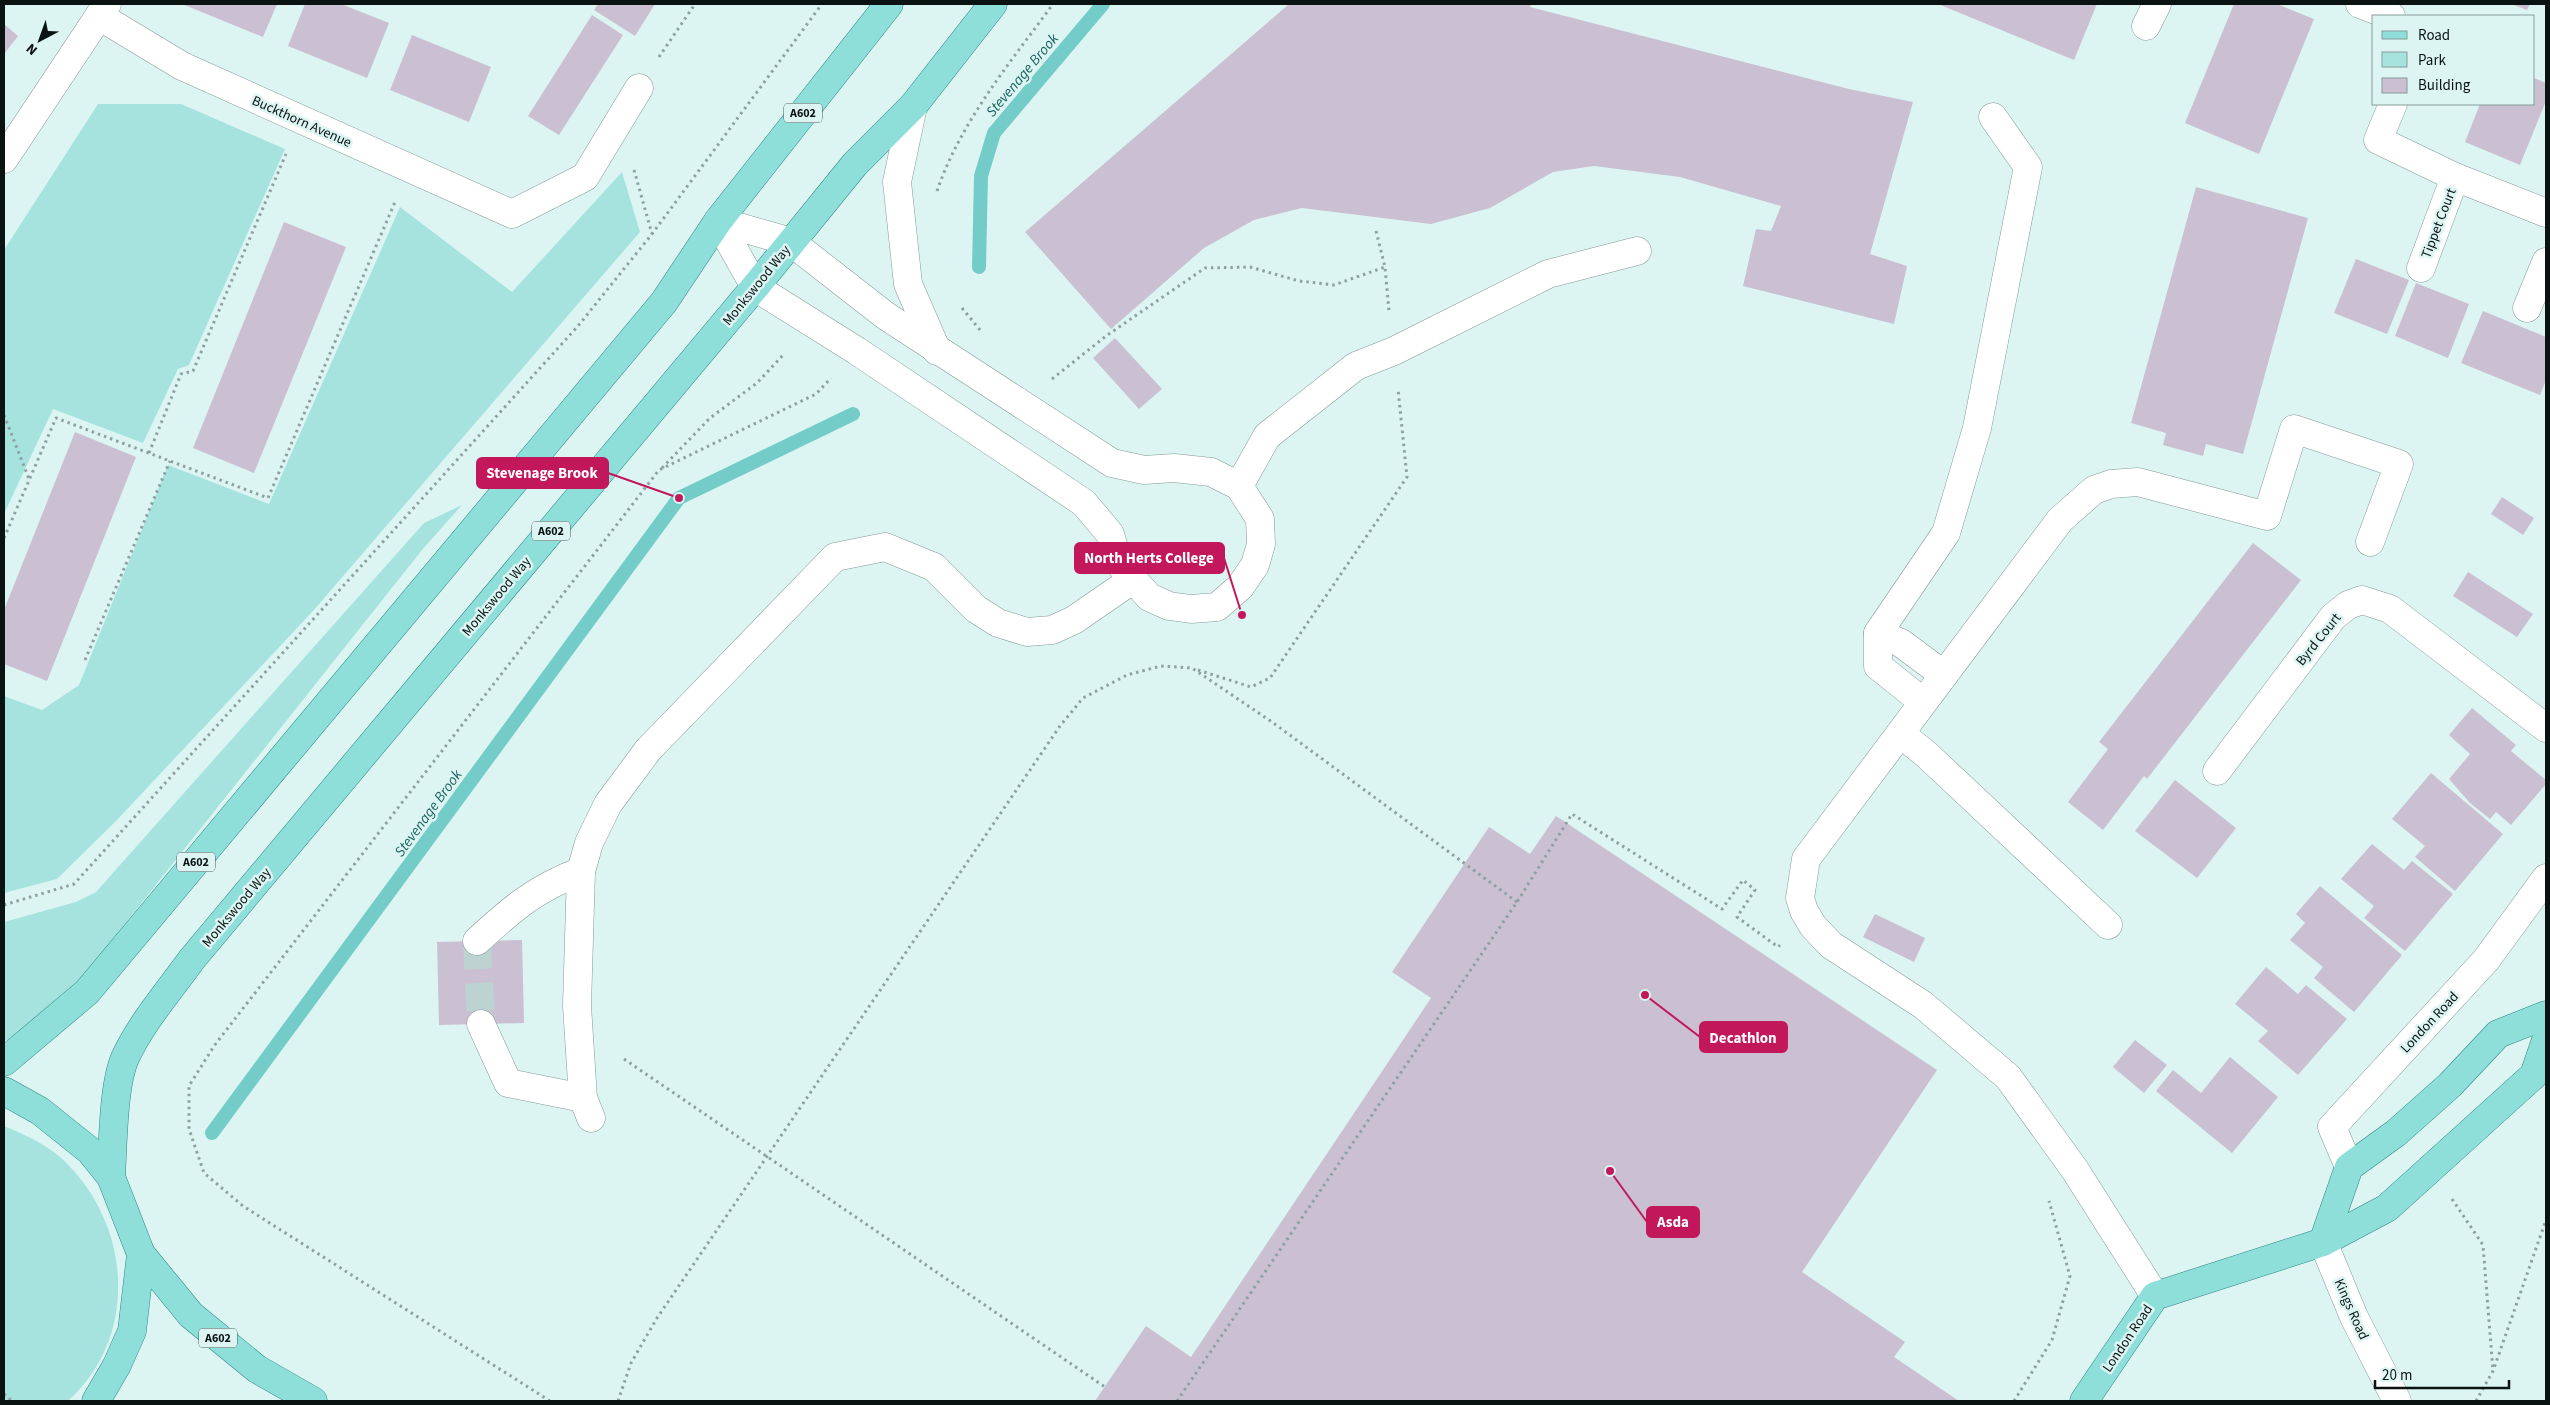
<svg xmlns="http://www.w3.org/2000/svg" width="2550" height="1405" font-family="'Source Sans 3',sans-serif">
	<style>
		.green { fill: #a6e3de }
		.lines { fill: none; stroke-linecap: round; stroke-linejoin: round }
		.stream { stroke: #73ccc7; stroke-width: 14 }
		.building { fill: #cac0d1 }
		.minor-tunnel { stroke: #bcd3d1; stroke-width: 28; stroke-dasharray: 28 14; stroke-linecap: butt }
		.minor-casing { stroke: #839a98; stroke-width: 29 }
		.major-casing { stroke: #2f8984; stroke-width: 29 }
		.path { stroke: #8ea19f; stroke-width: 3; stroke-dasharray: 2.5 4; stroke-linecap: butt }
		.minor { stroke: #fff; stroke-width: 28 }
		.major { stroke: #8ededa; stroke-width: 28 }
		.labels { text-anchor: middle; stroke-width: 5; stroke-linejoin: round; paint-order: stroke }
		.shield { fill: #dcf5f3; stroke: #495756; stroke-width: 1 }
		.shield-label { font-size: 12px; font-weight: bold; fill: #0a1312 }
		.street-label { font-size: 14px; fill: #0a1312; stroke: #dcf5f3 }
		.water-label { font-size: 15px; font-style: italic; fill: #196460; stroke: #dcf5f3 }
		.leader { fill: none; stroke: #c2185b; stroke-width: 2 }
		.callout-dot { fill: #c2185b; stroke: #dcf5f3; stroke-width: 2 }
		.callout { fill: #c2185b; stroke: #c2185b; stroke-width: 2 }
		.callout-label { font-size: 15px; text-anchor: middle; font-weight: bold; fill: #fff }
	</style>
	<rect width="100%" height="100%" fill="#dcf5f3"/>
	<g class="green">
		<polygon points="98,104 181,104 285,149 189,365 178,369 143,443 53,409 4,514 4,250"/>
		<polygon points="622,172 640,232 313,611 116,821 57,879 4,893 4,696 42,710 79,685 168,465 269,504 400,207 512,292"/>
		<path d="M462 505 422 550 89 969C64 996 39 1029 4 1041V922L76 902 96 892 424 523Z"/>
		<path d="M4 1126C23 1134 44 1143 60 1157 131 1221 141 1335 68 1401H4Z"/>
	</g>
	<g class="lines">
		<g class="stream">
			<polyline points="979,267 981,176 994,133 1103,4"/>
			<polyline points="212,1133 679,498 853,414"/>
		</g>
	</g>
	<g class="building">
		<polygon points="182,4 277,4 263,37"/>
		<polygon points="305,4 341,4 389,23 367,78 288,46"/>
		<polygon points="598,4 655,4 635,36 594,10"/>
		<polygon points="1289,4 1531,4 1530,7 1849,89 1913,102 1870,254 1907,266 1894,324 1743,286 1756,229 1771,231 1781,206 1680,177 1594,166 1553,172 1490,208 1431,224 1302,208 1254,220 1204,248 1111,329 1025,232"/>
		<polygon points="1938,4 2097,4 2074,60"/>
		<polygon points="2234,4 2277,4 2314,19 2259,154 2185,123"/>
		<polygon points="2511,4 2530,4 2527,10"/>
		<polygon points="592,15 623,35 559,135 528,116"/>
		<polygon points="4,24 18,36 4,54"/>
		<polygon points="412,35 491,67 469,122 390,90"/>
		<polygon points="2534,78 2546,83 2546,101 2520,165 2465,142 2480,104 2534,104"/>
		<polygon points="2196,187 2308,218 2243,454 2206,444 2203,456 2163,445 2166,433 2131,423"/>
		<polygon points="284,222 346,247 254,473 193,448"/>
		<polygon points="2356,259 2409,280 2387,334 2334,313"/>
		<polygon points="2416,283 2469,304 2448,358 2395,336"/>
		<polygon points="2483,311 2546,337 2546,380 2540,395 2461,363"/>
		<polygon points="1115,338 1162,389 1139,409 1093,358"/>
		<polygon points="75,432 136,457 47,681 4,664 4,610"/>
		<polygon points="2502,497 2534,518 2523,535 2491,514"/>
		<polygon points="2253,543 2301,580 2147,779 2144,776 2103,830 2068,802 2108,749 2099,742"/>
		<polygon points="2468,572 2533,614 2517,637 2453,596"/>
		<polygon points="2472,708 2516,745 2511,751 2546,780 2546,784 2511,825 2496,812 2490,819 2470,803 2449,779 2470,754 2449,735"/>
		<polygon points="2431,773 2503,834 2455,891 2415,857 2425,846 2392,819"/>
		<polygon points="2175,780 2236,828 2197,878 2135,831"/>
		<polygon points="1556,816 1937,1070 1802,1272 1905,1342 1894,1357 1959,1401 1095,1401 1146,1326 1191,1357 1431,998 1392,972 1489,827 1530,854"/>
		<polygon points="2372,844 2404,870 2412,861 2453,894 2405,951 2364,918 2374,906 2341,879"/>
		<polygon points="2320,886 2402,955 2354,1012 2314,978 2323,967 2290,940 2305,923 2296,914"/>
		<polygon points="1875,914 1925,938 1914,962 1863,937"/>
		<polygon points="522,940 524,1023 439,1025 437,942"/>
		<polygon points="2266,967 2298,994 2306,985 2347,1019 2298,1075 2258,1041 2268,1031 2235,1004"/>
		<polygon points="2135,1040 2167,1065 2144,1093 2113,1067"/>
		<polygon points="2230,1057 2278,1097 2232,1153 2156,1091 2173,1070 2201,1093"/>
	</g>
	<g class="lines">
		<polyline class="minor-tunnel" points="477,941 481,1024"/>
		<g class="minor-casing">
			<g id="minor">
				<polyline points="2360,4 2391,16"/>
				<polyline points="99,16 182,66 512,214 585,177 639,88"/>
				<polyline points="2146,26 2157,4"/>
				<polyline points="2393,104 2378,140 2455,177 2546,213"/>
				<polyline points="913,106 897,182 908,284 937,351"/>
				<polyline points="4,159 107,4"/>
				<polygon points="718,221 791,242 886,316 1112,463 1144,470 1174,468 1211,472 1239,486 1260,519 1261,544 1255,565 1240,587 1217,607 1191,609 1169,606 1149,597 1118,562 1110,534 1084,503 857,351 755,287"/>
				<polyline points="2421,268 2455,177"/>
				<polyline points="2527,308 2546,262"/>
				<polyline points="1239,486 1267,436 1356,366 1394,351 1548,274 1637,251"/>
				<polyline points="1878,633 1901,643 1944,675"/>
				<polyline points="1923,702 1878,666 1878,633 1946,533 1977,428 2028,167 1993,117"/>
				<polyline points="1901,734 1927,755 2108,925"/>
				<polyline points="2217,771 2333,617 2348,605 2362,600 2390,609 2546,728"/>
				<path d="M477 941C513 908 535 889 581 871"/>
				<polyline points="481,1024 508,1083 583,1098"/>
				<polyline points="591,1118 583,1098 577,1006 581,871 589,843 608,804 648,750 835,557 885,547 934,567 976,609 998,623 1027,632 1052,630 1074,620 1132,580"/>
				<polyline points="2349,1167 2332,1127 2486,960 2546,878"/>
				<polyline points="2323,1242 2354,1317 2397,1401"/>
				<polyline points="2155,1296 2075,1170 2008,1077 1923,1005 1831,945 1813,926 1804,911 1800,898 1806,859 2060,520 2094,490 2111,484 2138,482 2267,516 2294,429 2399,464 2370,542"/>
			</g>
		</g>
		<g class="major-casing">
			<g id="major">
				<polyline points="4,1062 87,992 664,302 718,221 889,4"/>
				<polyline points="4,1091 40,1111 90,1151 111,1177 141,1254 132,1331 117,1365 96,1401"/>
				<path d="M111 1177C113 1146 113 1085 125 1058 141 1023 169 991 192 959L755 287 855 164 913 106 993 4"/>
				<polyline points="2323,1242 2349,1167 2396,1133 2450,1085 2498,1034 2546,1015"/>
				<polyline points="141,1254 191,1315 257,1369 313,1401"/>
				<polyline points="2084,1401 2155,1296 2323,1242 2387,1208 2534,1075 2546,1040"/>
			</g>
		</g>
		<g class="path">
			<polyline points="659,57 695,4"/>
			<polyline points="634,170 652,234"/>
			<path d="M937 191C961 121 1010 63 1053 4"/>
			<polyline points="1376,231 1385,267 1389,311"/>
			<polyline points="962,308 980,330"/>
			<polyline points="1052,379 1106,336 1205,268 1250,267 1299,281 1334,285 1385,267"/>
			<polyline points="4,415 29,479"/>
			<polyline points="149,453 181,374 193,371 286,154"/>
			<polyline points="662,468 710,418 757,383 784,354"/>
			<polyline points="4,538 56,418 268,498 395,202"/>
			<polyline points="85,660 170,461"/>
			<polyline points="1198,670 1251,687 1270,678 1407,477 1398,389"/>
			<polyline points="4,905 74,884 578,326 652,234 822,4"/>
			<polyline points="624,1059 1105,1387"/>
			<polyline points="2452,1199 2483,1245 2493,1371"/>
			<polyline points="4,1394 12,1401"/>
			<polyline points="550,1401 243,1206 204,1173 189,1129 189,1086 214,1046 659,470 816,394 831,378"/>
			<polyline points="618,1401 631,1363 657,1318 1060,726 1083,698 1127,675 1161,666 1192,668 1272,722 1517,902"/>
			<polyline points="1177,1401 1517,902 1572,814 1722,909 1743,880 1755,890 1737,917 1778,947 1780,945"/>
			<polyline points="2014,1401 2052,1340 2070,1276 2049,1201"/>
			<polyline points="2476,1401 2493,1371 2546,1220"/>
		</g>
		<use href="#minor" class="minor"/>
		<use href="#major" class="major"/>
	</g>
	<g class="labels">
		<g class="shield">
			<rect x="784" y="103.5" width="38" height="19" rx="4"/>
			<rect x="532" y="521.5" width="38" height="19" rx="4"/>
			<rect x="177" y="852.5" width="38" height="19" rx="4"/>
			<rect x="199" y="1328.5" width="38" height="19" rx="4"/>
		</g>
		<g class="shield-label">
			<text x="803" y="117">A602</text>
			<text x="551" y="535">A602</text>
			<text x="196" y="866">A602</text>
			<text x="218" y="1342">A602</text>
		</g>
		<g class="street-label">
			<text transform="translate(302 121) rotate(24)" y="5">Buckthorn Avenue</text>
			<text transform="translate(2438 223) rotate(-69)" y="5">Tippet Court</text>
			<text transform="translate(756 285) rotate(-51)" y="5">Monkswood Way</text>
			<text transform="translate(496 596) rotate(-50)" y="5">Monkswood Way</text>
			<text transform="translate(2318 639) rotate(-51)" y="5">Byrd Court</text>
			<text transform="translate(236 907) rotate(-50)" y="5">Monkswood Way</text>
			<text transform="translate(2429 1022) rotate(-47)" y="5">London Road</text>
			<text transform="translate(2352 1309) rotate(66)" y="5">Kings Road</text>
			<text transform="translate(2127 1338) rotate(-56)" y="5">London Road</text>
		</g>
		<g class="water-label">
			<text transform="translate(1022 75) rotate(-50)" y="5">Stevenage Brook</text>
			<text transform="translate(428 813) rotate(-54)" y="5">Stevenage Brook</text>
		</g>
	</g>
	<path class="leader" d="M679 498L608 473M1242 615L1224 558M1645 995L1700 1037M1610 1171L1647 1222"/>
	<g class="callout-dot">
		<circle cx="679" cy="498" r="5"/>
		<circle cx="1242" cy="615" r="5"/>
		<circle cx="1645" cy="995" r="5"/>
		<circle cx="1610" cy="1171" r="5"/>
	</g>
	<g class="callout">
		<rect x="477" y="458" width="131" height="30" rx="5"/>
		<rect x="1075" y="543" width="149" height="30" rx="5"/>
		<rect x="1700" y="1022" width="87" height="30" rx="5"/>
		<rect x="1647" y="1207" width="52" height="30" rx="5"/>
	</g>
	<g class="callout-label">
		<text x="542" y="478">Stevenage Brook</text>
		<text x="1149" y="563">North Herts College</text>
		<text x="1743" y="1043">Decathlon</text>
		<text x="1673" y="1227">Asda</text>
	</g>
	<rect width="2550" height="1405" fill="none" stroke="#0a1312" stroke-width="10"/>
	<rect x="2372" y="15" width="162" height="90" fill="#dcf5f3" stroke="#889b99"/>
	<rect x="2382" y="31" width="25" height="8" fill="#8ededa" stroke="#889b99"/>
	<text x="2418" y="40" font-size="15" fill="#0a1312">Road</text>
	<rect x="2382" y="52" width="25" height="15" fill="#a6e3de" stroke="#889b99"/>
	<text x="2418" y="65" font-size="15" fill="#0a1312">Park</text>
	<rect x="2382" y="78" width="25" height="15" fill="#cac0d1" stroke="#889b99"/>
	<text x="2418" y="90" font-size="15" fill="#0a1312">Building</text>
	<g transform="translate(40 40) rotate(221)" stroke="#dcf5f3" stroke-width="4" paint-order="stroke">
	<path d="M0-4L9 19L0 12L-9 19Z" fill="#0a1312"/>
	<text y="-8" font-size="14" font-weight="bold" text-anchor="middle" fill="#0a1312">N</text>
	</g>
	<path d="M2375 1380v8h134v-8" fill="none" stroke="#0a1312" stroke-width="2.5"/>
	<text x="2382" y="1380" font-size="15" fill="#0a1312" stroke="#dcf5f3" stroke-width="4" paint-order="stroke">20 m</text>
</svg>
